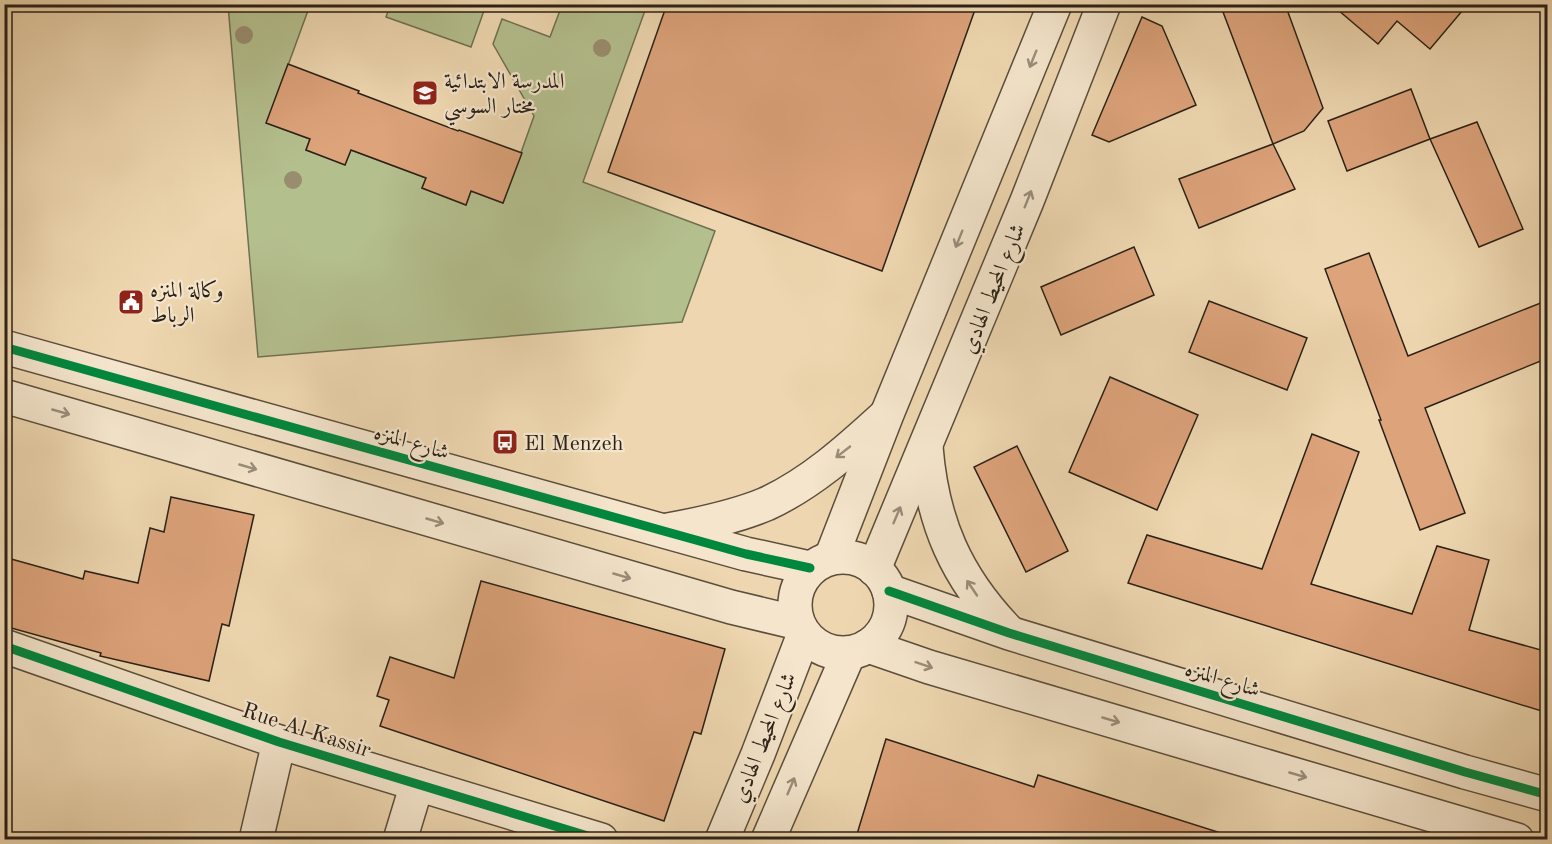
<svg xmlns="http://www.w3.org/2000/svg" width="1552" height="844" font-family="'Old Standard TT',Amiri,serif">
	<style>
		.green { fill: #b4bf8e; stroke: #6f7052; stroke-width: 1.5 }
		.building { fill: #dda37b; stroke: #2a2116; stroke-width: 1.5 }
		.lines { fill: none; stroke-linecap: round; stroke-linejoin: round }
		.minor-casing { stroke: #5b4e3c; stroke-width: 36 }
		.minor { stroke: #f4e5cc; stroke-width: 33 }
		.cycleway-casing { stroke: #f4e5cc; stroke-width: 13 }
		.cycleway { stroke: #00873e; stroke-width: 9 }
		.tree { fill: #998d6f }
		.oneway { stroke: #998d7a }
		.labels { text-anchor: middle; stroke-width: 4.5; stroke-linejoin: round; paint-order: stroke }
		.poi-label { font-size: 22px; fill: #2a2116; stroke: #f4e5cc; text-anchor: start }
		.street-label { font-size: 22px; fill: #2a2116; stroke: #f4e5cc }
	</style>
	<rect width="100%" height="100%" fill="#eed7b0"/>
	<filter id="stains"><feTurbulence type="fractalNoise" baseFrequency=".00333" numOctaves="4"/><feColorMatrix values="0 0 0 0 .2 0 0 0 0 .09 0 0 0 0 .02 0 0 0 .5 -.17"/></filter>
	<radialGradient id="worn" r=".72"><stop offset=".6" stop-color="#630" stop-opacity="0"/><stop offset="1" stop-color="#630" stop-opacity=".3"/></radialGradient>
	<g class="green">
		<polygon points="228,5 310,5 267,123 310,139 306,150 345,164 351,150 426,178 422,188 466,205 471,191 503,203 534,116 493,44 502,19 550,37 562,5 647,5 583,182 715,231 682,322 258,357"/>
		<polygon points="390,5 390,4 486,5 471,47 386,17"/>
	</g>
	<g class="building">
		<polygon points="667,4 977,4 882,271 608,172"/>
		<polygon points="1220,4 1285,4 1323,108 1304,131 1273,144"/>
		<polygon points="1331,4 1468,4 1430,49 1397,21 1378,44"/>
		<polygon points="1142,17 1162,26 1196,105 1109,142 1092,135"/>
		<polygon points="288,64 359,91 358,93 458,131 459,130 522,153 503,203 471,191 466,205 422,188 426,178 351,150 345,165 306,150 310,139 266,123"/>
		<polygon points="1411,89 1430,139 1347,171 1328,121"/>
		<polygon points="1477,122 1523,229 1479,247 1430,139"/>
		<polygon points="1273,144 1295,189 1199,228 1179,179"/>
		<polygon points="1134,247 1154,295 1061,335 1041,287"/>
		<polygon points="1369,253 1408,356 1548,300 1548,358 1425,408 1465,513 1420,530 1379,420 1381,420 1325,269"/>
		<polygon points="1209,301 1307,338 1287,390 1189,352"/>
		<polygon points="1110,377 1198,415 1157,510 1069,472"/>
		<polygon points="1312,434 1359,452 1311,584 1412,614 1437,546 1489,560 1469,630 1548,652 1548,713 1128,583 1147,535 1262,569"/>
		<polygon points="1017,446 1068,551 1026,572 974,467"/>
		<polygon points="171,497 254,515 229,626 222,624 209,681 100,656 101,653 4,626 4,557 83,579 85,571 138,583 150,528 164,532"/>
		<polygon points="481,581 725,649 701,734 694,732 664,821 380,726 389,700 377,696 390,657 454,678"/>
		<polygon points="886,739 1034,787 1038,775 1224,834 1223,840 874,840 857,834"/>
	</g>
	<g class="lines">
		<g class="minor-casing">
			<g id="minor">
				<polyline points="4,347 746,554 810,568"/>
				<polyline points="4,396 731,607 798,623"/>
				<path d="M926 447C932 522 956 577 1008 631"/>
				<path d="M668 530C701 524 735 517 766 504 810 484 848 450 884 417"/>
				<circle cx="843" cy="605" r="48"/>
				<polyline points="831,558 887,414 1055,4"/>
				<polyline points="874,569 1027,201 1104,4"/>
				<polyline points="889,591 1009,633 1465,772 1548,795"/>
				<polyline points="4,646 279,742 601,840"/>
				<polyline points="868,646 929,667 1517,840"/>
				<polyline points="256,840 279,742"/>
				<polyline points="400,840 417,784"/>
				<polyline points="722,840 758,754 804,634"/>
				<polyline points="768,840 849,653"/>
			</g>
		</g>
		<use href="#minor" class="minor"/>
		<g class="cycleway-casing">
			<g id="cycleway">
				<polyline points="4,347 746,554 810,568"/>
				<polyline points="889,591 1009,633 1465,772 1548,795"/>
				<polyline points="4,646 279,742 601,840"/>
			</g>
		</g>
		<use href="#cycleway" class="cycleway"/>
	</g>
	<g class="tree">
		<circle cx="244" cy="35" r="9"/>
		<circle cx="602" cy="48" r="9"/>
		<circle cx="293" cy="180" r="9"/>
	</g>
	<defs><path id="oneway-shaft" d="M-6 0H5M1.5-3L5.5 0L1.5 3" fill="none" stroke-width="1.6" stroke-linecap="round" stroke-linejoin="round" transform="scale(1.5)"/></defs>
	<g class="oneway">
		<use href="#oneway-shaft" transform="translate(1033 59) rotate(112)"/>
		<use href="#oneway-shaft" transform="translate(1028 199) rotate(-68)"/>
		<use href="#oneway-shaft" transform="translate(959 239) rotate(112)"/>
		<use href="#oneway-shaft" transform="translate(61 412) rotate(16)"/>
		<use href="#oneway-shaft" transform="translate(843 452) rotate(142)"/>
		<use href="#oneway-shaft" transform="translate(248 467) rotate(16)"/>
		<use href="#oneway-shaft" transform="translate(897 515) rotate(-67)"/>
		<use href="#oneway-shaft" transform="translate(435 521) rotate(16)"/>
		<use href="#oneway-shaft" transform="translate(622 576) rotate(16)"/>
		<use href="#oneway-shaft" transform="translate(972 588) rotate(-124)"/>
		<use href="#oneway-shaft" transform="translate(924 665) rotate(19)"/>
		<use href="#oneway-shaft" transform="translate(1111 720) rotate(16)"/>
		<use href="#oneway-shaft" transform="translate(1298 775) rotate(16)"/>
		<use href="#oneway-shaft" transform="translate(791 786) rotate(-67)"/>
	</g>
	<defs>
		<g id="school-square" transform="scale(1.35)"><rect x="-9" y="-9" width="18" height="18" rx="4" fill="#8f2418" stroke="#f4e5cc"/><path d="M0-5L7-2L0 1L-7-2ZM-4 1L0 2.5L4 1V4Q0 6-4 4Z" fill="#fff"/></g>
		<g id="civic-square" transform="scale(1.35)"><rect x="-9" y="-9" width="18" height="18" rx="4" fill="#8f2418" stroke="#f4e5cc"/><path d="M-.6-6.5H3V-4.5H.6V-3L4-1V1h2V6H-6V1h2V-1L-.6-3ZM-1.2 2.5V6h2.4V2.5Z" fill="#fff"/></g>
		<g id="bus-square" transform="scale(1.35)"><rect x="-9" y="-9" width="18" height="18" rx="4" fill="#8f2418" stroke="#f4e5cc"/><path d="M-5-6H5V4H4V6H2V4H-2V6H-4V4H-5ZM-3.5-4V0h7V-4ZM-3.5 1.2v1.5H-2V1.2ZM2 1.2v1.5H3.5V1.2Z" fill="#fff"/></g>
	</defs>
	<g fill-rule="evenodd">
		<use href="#school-square" x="425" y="93"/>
		<use href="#civic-square" x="131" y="302"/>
		<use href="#bus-square" x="505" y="442"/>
	</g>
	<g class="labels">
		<g class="poi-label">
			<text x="444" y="88">المدرسة الابتدائية<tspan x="444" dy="25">مختار السوسي</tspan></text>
			<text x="150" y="297">وكالة المنزه<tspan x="150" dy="25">الرباط</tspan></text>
			<text x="524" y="450">El Menzeh</text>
		</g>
		<g class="street-label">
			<text transform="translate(992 288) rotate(-68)" y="8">شارع المحيط الهادي</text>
			<text transform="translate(412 441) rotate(16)" y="8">شارع المنزه</text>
			<text transform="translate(1223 678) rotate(17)" y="8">شارع المنزه</text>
			<text transform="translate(307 729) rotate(18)" y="8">Rue Al Kassir</text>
			<text transform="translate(763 737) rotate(-68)" y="8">شارع المحيط الهادي</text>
		</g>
	</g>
	<rect width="1552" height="844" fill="none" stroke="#eed7b0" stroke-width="24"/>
	<rect x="6" y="6" width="1540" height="832" fill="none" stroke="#2a2116" stroke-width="3"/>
	<rect x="12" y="12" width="1528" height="820" fill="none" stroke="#2a2116" stroke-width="1.5"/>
	<rect width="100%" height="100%" filter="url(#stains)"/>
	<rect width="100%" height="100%" fill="url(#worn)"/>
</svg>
